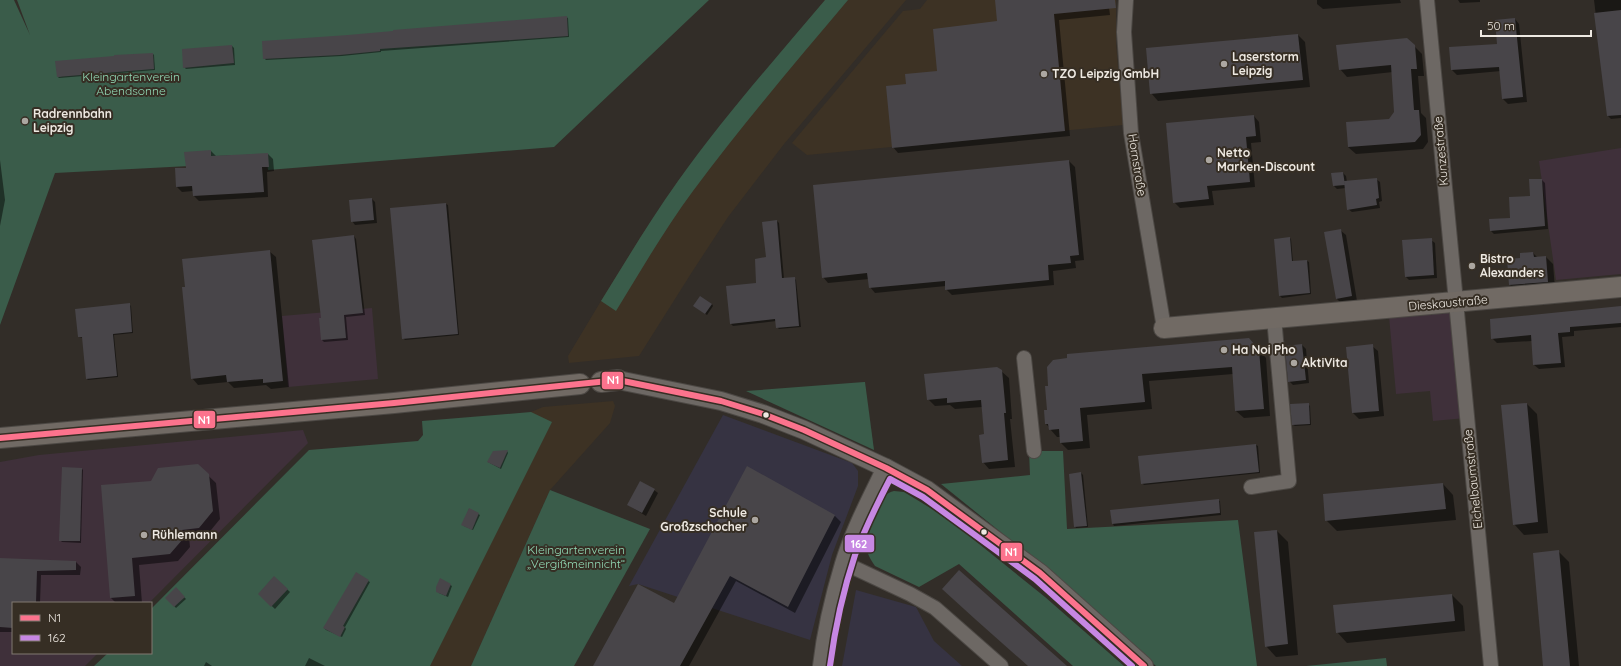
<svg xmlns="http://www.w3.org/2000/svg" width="1621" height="666" font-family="Quicksand,sans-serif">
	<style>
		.commercial { fill: #3f303a }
		.built { fill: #3d3224 }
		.education { fill: #363342 }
		.green { fill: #3a5c4a }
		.shadow { fill: #0007 }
		.building { fill: #484549 }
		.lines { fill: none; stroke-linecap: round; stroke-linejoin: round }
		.minor-casing { stroke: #4c4844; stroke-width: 16 }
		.tertiary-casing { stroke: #4c4844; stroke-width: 20 }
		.secondary-casing { stroke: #4c4844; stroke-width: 22 }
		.minor { stroke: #6d6864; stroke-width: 14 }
		.tertiary { stroke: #6d6864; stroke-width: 18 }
		.secondary { stroke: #716a64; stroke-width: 20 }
		.bus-1-casing { stroke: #362e24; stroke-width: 9 }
		.bus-2-casing { stroke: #362e24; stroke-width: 9 }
		.bus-1 { stroke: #fc738d; stroke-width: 6 }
		.bus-2 { stroke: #c787e3; stroke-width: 6 }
		.poi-dot { fill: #aca7a1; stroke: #362e24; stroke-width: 1.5 }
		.bus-dot { fill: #eee9e2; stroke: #362e24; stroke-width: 1.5 }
		.labels { text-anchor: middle; stroke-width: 4; stroke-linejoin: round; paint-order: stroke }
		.poi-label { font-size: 12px; font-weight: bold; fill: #eee9e2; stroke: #362e24; text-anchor: start }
		.park-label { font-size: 12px; fill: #92dab6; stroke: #362e24 }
		.street-label { font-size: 12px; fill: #eee9e2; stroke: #362e24 }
		.line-badge { stroke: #362e24; stroke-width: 1.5 }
		.badge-label { font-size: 11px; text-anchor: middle; font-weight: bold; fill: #fff }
	</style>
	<rect width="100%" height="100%" fill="#322d28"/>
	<g class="commercial">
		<polygon points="1621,148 1621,274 1556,280 1539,161"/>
		<polygon points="372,308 378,379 288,387 282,316"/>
		<polygon points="1457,309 1466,418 1433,421 1430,391 1396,394 1389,316"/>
		<polygon points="303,430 308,443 149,603 13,603 13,653 98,653 85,666 0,666 0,462 39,455"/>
	</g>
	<g class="built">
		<polygon points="825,0 906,0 784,144 728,217 692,272 639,356 569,363 568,356 601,301 640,238 678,181 736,106"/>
		<polygon points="927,0 1116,0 1116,43 1123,125 807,155 792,143 903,11 920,9"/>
		<polygon points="613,401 615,406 610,423 550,490 471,666 408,666 426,634 456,575 531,412 543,407"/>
	</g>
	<g class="education">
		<polygon points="723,415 852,463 858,471 858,486 832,555 810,640 638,584 629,586"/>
		<polygon points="856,590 916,607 934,641 962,666 842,666"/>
	</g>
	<g class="green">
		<polygon points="0,0 14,0 30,35 17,0 709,0 554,147 268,170 267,162 55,173 0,325"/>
		<path d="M825 0H848C795 63 742 125 693 191 665 229 641 270 616 311L601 301C626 261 650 220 678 181 723 118 775 59 825 0Z"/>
		<polygon points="865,382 874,450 746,391 864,382"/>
		<polygon points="531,412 552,422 430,666 94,666 108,653 151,653 151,609 309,450 418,441 423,435 422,421"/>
		<polygon points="1029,451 1063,451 1067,529 1238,520 1257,666 1156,666 1039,563 941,484 1030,475"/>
		<polygon points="550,490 650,529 574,666 471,666"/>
		<path d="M894 491 904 492 932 509 963 531 1045 597 1124 666H1073L959 564 919 587 875 566C871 560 867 554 866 546 866 538 880 502 885 496 888 493 890 492 894 491Z"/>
		<polygon points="1386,658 1387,666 1306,666"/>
	</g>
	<g class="shadow">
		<polygon points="996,0 1108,0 1110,15 1059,20 1070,136 898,153 893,147 907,85 938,72 998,22"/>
		<polygon points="1317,0 1400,0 1401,3 1323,9 1317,4"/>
		<polygon points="1458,0 1480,0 1480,2 1460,3"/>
		<polygon points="1594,0 1621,0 1621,118 1611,119 1608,116"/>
		<polygon points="566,17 568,18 569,37 381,51 381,52 342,56 266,60 264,58"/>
		<polygon points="1515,19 1519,24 1527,102 1508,104 1503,99 1501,71 1457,75 1452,70 1498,45"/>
		<polygon points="1298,35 1305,42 1310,87 1158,101 1151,93"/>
		<polygon points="232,46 234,48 235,65 186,69 184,67"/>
		<polygon points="1414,46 1422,54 1424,76 1418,76 1421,113 1426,118 1428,142 1423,149 1356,154 1348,147 1389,120 1395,112 1393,72 1347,77 1340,69"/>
		<polygon points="153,54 154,55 155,70 59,78 58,77"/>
		<polygon points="1254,116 1259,122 1261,142 1251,143 1255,187 1212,191 1214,205 1180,208 1174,202"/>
		<polygon points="211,151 216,156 268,154 273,159 274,171 267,172 268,197 199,201 194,196 193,191 182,192 177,187 176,169 187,169"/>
		<polygon points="0,160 5,200 0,226"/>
		<polygon points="1069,161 1075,167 1084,260 1075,261 1076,268 1053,271 1054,285 952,295 946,289 946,286 875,293 870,287 869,279 828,283 823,277"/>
		<polygon points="1343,173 1346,176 1347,182 1376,179 1380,182 1382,201 1379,202 1380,208 1352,212 1348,209 1346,188 1337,189 1334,186"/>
		<polygon points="1542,180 1545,183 1548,229 1494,234 1491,231 1511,219 1531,197"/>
		<polygon points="372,199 375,202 377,223 355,225 352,221"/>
		<polygon points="446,204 448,205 459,335 405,340 403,338"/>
		<polygon points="777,221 779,223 784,279 794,278 796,280 801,327 779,329 777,327 776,321 733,326 731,324 758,283 767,258"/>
		<polygon points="1340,230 1346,235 1357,301 1342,304 1337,299"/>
		<polygon points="354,236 356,239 365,315 346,317 348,340 324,342 322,340 320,319 322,319"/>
		<polygon points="1290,238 1291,239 1293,262 1307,261 1309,262 1311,294 1282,298 1280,296 1275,239"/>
		<polygon points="1431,240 1435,243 1437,278 1409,280 1406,277"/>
		<polygon points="269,251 276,257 289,387 271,389 266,385 234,388 228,382 198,385 192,378"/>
		<polygon points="1533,253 1537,257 1546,257 1553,264 1555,289 1518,292 1510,285 1508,260 1521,259"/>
		<polygon points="129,304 131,306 133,333 114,335 118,377 88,380 87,379 83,338 79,337"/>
		<polygon points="712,304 713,306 707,315 696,307"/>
		<polygon points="1621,307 1621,327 1574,331 1574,336 1562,337 1565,367 1539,369 1534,365 1532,341 1497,343 1492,338"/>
		<polygon points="1302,345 1306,349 1309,383 1293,385 1289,381"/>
		<polygon points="1372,346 1378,351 1384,416 1359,419 1353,413 1347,348"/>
		<polygon points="1256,347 1266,358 1270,416 1244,418 1236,411 1233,374 1149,381 1152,409 1087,415 1090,448 1068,450 1061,443 1060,437 1057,437 1050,429 1049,427 1046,424 1048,411 1046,387"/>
		<polygon points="1001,371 1009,378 1012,419 1010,419 1015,467 989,469 983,462 985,435 982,407 955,409 950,405 935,406 928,399"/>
		<polygon points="1308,404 1310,406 1311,425 1295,426 1293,425"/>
		<polygon points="1527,404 1537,414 1548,533 1524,535 1514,524"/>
		<polygon points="1256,445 1258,446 1260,473 1144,485 1142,483"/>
		<polygon points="507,451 508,453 501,469 488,462"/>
		<polygon points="197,465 216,483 220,519 207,535 189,537 190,547 178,561 139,565 142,603 116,603 111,598 151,482"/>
		<polygon points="82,469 83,470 81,543 62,542 60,540"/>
		<polygon points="1081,473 1083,475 1088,527 1076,528 1075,526"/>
		<polygon points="1443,484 1453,495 1456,520 1337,531 1326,520"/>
		<polygon points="654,490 658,493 646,516 628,505"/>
		<polygon points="1218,500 1220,501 1221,515 1114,526 1113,524 1112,511"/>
		<polygon points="469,509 480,515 473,530 464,526"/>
		<polygon points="835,516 841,522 795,613 736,581 689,666 595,666 675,605"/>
		<polygon points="1277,531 1288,542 1298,655 1276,657 1266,646"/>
		<polygon points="1558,551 1569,562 1579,666 1544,666"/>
		<polygon points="0,559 76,562 81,567 80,575 41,575 40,603 13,603 13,632 0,632"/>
		<polygon points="274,577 290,592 275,609 259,594"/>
		<polygon points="441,580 452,586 448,597 439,593"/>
		<polygon points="368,581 370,582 345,627 346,629 342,637 326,630 324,628"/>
		<polygon points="176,589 186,599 176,608 167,598"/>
		<polygon points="1452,595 1463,606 1465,631 1347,643 1337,632"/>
		<polygon points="309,658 325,666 305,666"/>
		<polygon points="206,662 212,666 204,666"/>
	</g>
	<g class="building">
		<polygon points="995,0 1115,0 1116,8 1054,14 1065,131 892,148 886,86 906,84 905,74 937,71 933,29 997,21"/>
		<polygon points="1621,10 1621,115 1607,116 1594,13"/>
		<polygon points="567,16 568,36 380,49 380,51 340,55 263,59 262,41 348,35 393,31 393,30"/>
		<polygon points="1515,18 1523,97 1502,99 1499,67 1451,70 1449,47 1497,44 1495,20"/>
		<polygon points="1298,34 1303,80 1150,94 1146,48"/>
		<polygon points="1407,38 1415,45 1417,69 1411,69 1414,110 1419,110 1421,135 1415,142 1348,147 1346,122 1389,119 1394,112 1391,65 1339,70 1336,45"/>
		<polygon points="232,45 234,63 183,68 182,49"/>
		<polygon points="153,53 154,69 57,77 55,61 114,56 114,55"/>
		<polygon points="1254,115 1256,136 1246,137 1250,182 1207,186 1209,199 1173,203 1166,123"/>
		<polygon points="211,150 211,156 268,153 269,167 262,167 264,192 193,196 192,186 176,187 175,168 186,168 184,152"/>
		<polygon points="1069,160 1079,255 1070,256 1071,263 1048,265 1049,280 945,290 945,281 869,288 867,273 822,278 813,185"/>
		<polygon points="1343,172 1345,185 1333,186 1331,173"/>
		<polygon points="1377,178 1379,198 1376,199 1377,205 1347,210 1344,181"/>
		<polygon points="1529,179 1542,179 1545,226 1490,231 1489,219 1510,218 1509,197 1530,196"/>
		<polygon points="372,198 374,220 351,222 349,200"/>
		<polygon points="446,203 458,334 402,339 390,208"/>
		<polygon points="777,220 782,278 795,277 799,326 776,328 775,319 730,324 726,286 756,283 755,259 766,257 762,222"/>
		<polygon points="1341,229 1352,296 1336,299 1324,232"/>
		<polygon points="354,235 363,313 344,315 346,338 321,340 319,318 321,318 312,240"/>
		<polygon points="1290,237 1292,261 1307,260 1310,293 1279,296 1274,239"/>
		<polygon points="1432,238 1434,275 1405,277 1402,240"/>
		<polygon points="270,250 283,381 263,383 263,379 227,382 226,375 191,379 182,287 185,287 182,259"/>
		<polygon points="1533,252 1534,257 1546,256 1548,282 1509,285 1507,259 1520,258 1520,253"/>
		<polygon points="700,296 712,304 705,314 693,306"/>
		<polygon points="130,303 132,332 113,334 117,376 86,379 82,337 78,337 75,309"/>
		<polygon points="1621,306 1621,323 1570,327 1570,332 1558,333 1561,363 1533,365 1531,335 1491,339 1490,319"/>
		<polygon points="1249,338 1259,350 1264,409 1235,411 1232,367 1142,374 1145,402 1080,408 1083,441 1060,443 1059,429 1049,430 1048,424 1045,424 1044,410 1047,410 1045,386 1048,386 1047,367 1053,360 1067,358 1067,354"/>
		<polygon points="1302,344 1306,380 1288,382 1285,346"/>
		<polygon points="1373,344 1379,411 1352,413 1346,347"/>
		<polygon points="997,367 1002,370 1006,413 1004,413 1008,460 982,463 979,435 984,434 981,400 947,403 947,398 927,400 924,374"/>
		<polygon points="1309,403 1310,424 1292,425 1290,404"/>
		<polygon points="1527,403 1538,522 1513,525 1501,405"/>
		<polygon points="1256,444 1259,472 1141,484 1138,456"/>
		<polygon points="508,450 500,468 487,462 493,451"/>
		<polygon points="198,464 209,474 213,511 199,528 182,530 183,539 170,554 132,558 135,596 110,598 101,485 151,481 158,468"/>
		<polygon points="747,466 835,515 788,607 730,576 680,666 593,666 638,584 674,603"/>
		<polygon points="62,467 82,468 80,541 59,541"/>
		<polygon points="1081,472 1087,526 1074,527 1069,474"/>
		<polygon points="640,481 655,489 642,513 627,505"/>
		<polygon points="1443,483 1446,509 1325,521 1323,494"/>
		<polygon points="1219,499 1220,513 1112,524 1110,510"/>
		<polygon points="469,508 479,513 472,530 461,525"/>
		<polygon points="1277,530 1288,644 1265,647 1254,532"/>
		<polygon points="1559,550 1570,666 1543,666 1533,553"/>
		<polygon points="0,558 76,561 76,570 37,571 36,603 13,603 13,628 0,627"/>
		<polygon points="959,570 1067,666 1028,666 975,619 942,589"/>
		<polygon points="356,572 369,580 343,626 345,627 340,637 323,628"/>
		<polygon points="274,576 288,589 271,607 258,594"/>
		<polygon points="440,578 451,584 446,596 436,592 436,587"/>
		<polygon points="176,587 185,597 174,607 165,598"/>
		<polygon points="1452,594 1455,621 1336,633 1333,605"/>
	</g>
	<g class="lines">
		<g class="minor-casing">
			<g id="minor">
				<polyline points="1126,0 1124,32 1131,133 1164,328"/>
				<polyline points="1427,0 1491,666"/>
				<polyline points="1024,358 1034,451"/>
				<polyline points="1251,487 1289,481 1274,318"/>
				<polyline points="844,563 910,594 935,608 1001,666"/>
			</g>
		</g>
		<g class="tertiary-casing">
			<g id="tertiary">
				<polyline points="618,380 721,401 763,414 804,430 886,468 927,490 1040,573 1144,666"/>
				<path d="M822 666C826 631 834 597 844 564 854 531 871 499 886 468"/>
			</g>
		</g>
		<g class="secondary-casing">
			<g id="secondary">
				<polyline points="1164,328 1621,287"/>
				<polyline points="601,382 618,380"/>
				<polyline points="0,438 394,403 580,384"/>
			</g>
		</g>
		<use href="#minor" class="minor"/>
		<use href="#tertiary" class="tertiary"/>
		<use href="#secondary" class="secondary"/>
		<g class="bus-1-casing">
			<polyline id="bus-1" points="0,438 394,403 618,380 721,401 763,414 804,430 886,468 927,490 1040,573 1144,666"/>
		</g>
		<g class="bus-2-casing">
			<path id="bus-2" d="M830 666C835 628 843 591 855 555 865 529 877 504 890 479L923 497 1035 579 1132 666"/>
		</g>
		<use href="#bus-1" class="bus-1"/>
		<use href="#bus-2" class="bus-2"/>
	</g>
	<g class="poi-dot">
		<circle cx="1224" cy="64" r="4"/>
		<circle cx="1044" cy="74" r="4"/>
		<circle cx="25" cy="121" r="4"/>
		<circle cx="1209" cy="160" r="4"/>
		<circle cx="1472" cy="266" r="4"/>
		<circle cx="1224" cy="350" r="4"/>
		<circle cx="1294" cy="363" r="4"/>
		<circle cx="755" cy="520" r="4"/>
		<circle cx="144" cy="535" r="4"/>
	</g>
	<g class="bus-dot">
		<circle cx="766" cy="415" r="3.5"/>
		<circle cx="984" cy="532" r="3.5"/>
	</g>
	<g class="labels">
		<g class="poi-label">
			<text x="1232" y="61">Laserstorm<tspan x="1232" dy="14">Leipzig</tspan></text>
			<text x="1052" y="78">TZO Leipzig GmbH</text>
			<text x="33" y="118">Radrennbahn<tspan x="33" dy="14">Leipzig</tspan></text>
			<text x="1217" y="157">Netto<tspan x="1217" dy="14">Marken-Discount</tspan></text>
			<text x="1480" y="263">Bistro<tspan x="1480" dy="14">Alexanders</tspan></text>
			<text x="1232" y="354">Ha Noi Pho</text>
			<text x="1302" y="367">AktiVita</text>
			<text x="747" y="517" text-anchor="end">Schule<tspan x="747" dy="14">Großzschocher</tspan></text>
			<text x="152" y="539">Rühlemann</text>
		</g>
		<g class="park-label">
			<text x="131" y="81">Kleingartenverein<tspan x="131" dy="14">Abendsonne</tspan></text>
			<text x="576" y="554">Kleingartenverein<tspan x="576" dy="14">„Vergißmeinnicht“</tspan></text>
		</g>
		<g class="street-label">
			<text transform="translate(1441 151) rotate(-95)" y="4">Kunzestraße</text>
			<text transform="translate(1137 165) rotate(81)" y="4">Hornstraße</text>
			<text transform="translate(1448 303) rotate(-5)" y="4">Dieskaustraße</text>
			<text transform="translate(1473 479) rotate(-96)" y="4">Eichelbaumstraße</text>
		</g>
	</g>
	<g class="line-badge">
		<rect x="601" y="371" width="23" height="19" rx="4" fill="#fc738d"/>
		<rect x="193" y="410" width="23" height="19" rx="4" fill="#fc738d"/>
		<rect x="844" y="534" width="31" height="19" rx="4" fill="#c787e3"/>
		<rect x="1000" y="542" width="23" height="20" rx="4" fill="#fc738d"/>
	</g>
	<g class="badge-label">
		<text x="613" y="384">N1</text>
		<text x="204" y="424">N1</text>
		<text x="859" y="548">162</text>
		<text x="1011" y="556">N1</text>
	</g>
	<rect x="12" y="602" width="140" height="52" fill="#362e24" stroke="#807970"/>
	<rect x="20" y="615" width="20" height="6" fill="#fc738d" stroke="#807970"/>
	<text x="48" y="622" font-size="12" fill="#eee9e2">N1</text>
	<rect x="20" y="635" width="20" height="6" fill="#c787e3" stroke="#807970"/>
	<text x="48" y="642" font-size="12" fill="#eee9e2">162</text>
	<path d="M1481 30v6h110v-6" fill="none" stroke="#eee9e2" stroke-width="2"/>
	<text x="1487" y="30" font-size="12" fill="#eee9e2" stroke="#362e24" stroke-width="3" paint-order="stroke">50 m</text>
</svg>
